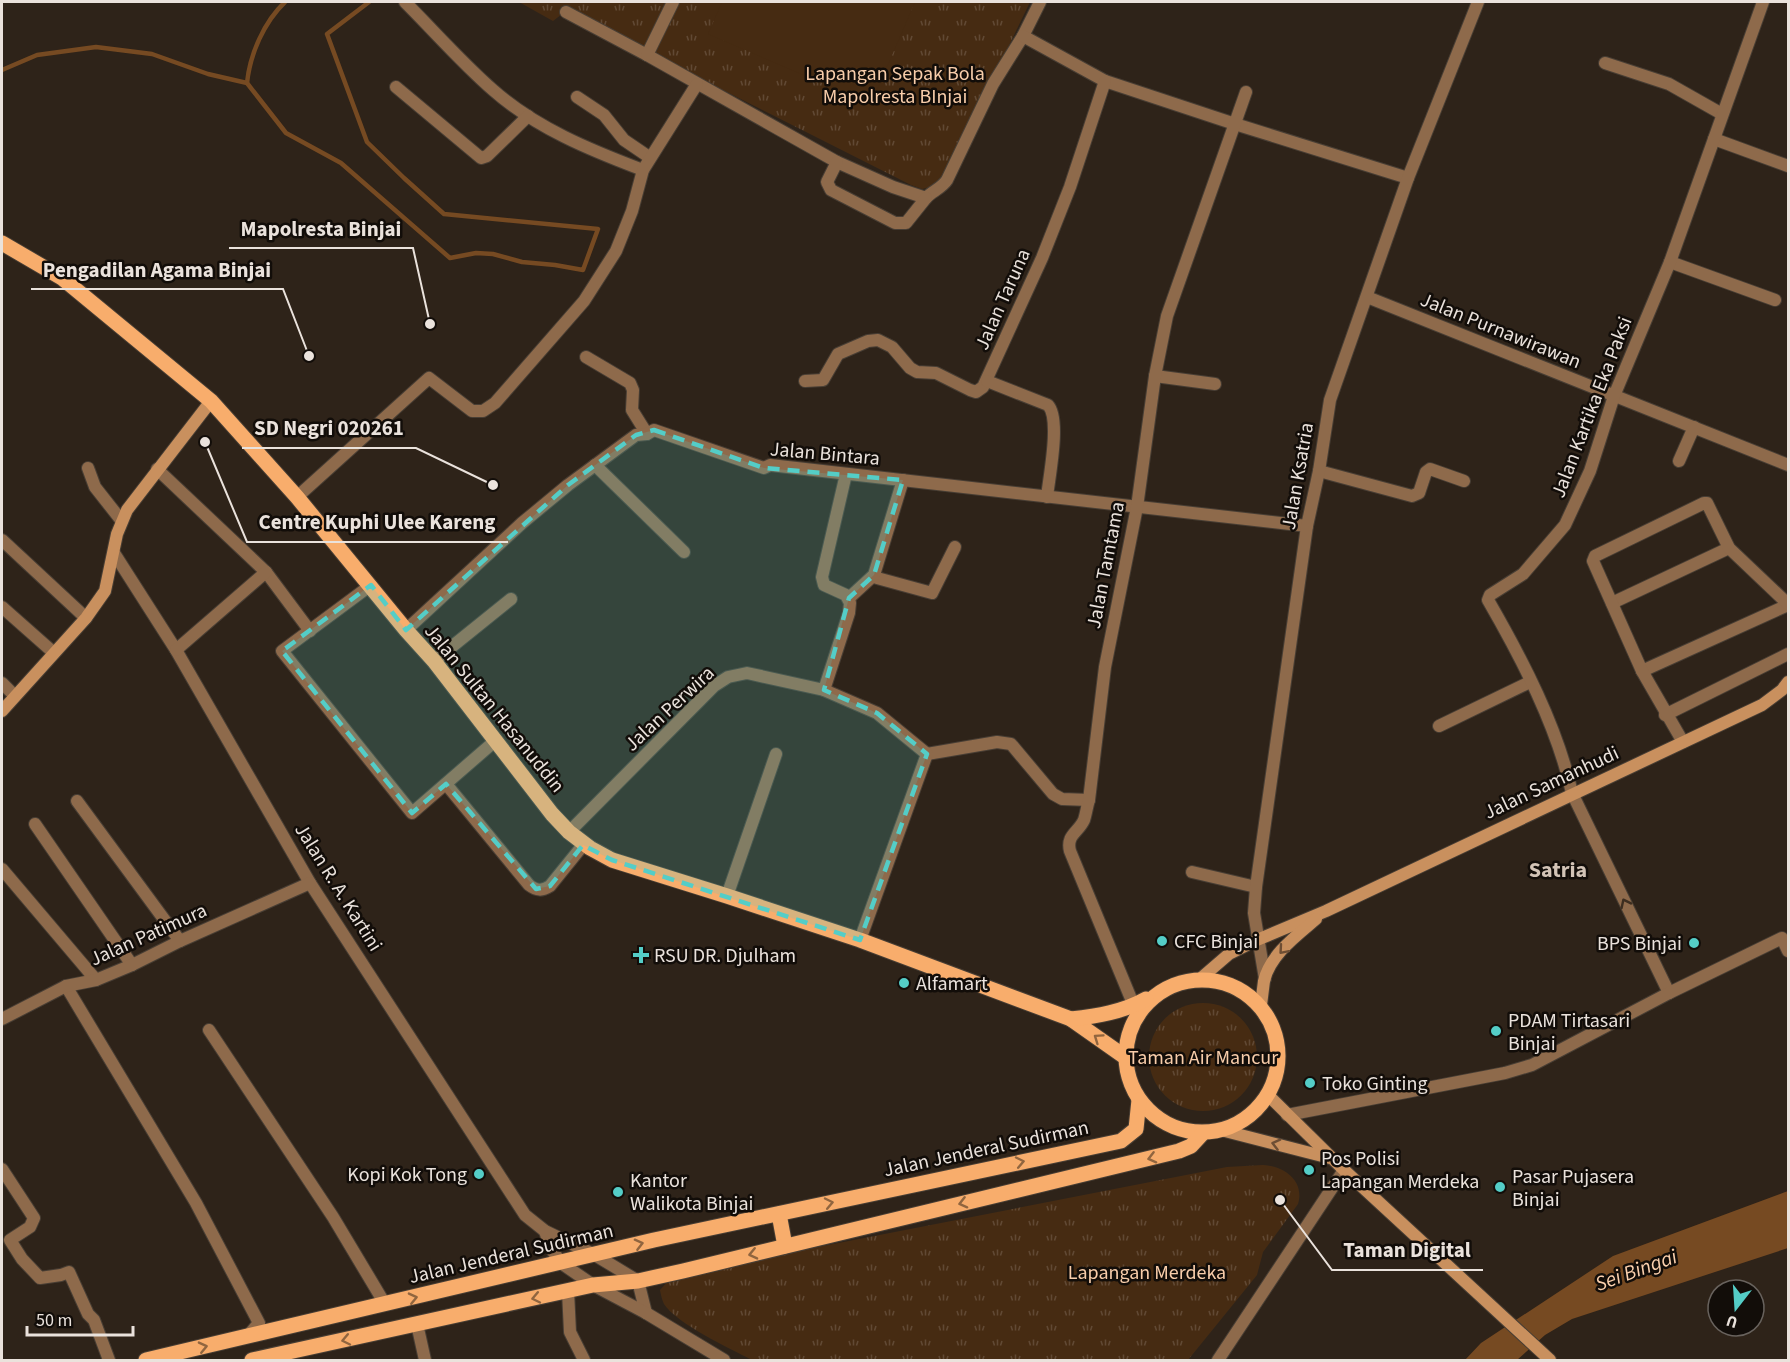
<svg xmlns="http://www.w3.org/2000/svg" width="1790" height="1362" font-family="'Source Sans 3',sans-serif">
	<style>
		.park { fill: url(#park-tufts) }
		.garden { fill: #462b12 }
		.water { fill: #764a22 }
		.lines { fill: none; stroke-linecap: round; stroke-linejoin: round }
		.stream { stroke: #764a22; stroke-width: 4.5 }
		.street-casing { stroke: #483e34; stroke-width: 14 }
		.secondary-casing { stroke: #483e34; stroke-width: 14 }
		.primary-casing { stroke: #483e34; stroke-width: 17 }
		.street { stroke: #8e6a4b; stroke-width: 12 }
		.secondary { stroke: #c9905e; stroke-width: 12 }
		.primary { stroke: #f8ad6c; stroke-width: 15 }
		.oneway { stroke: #3d2e20 }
		.oneway2 { stroke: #6e4e34 }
		.oneway3 { stroke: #90653f }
		.marked { fill: #54cdc7; fill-opacity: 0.2; stroke: #54cdc7; stroke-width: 4.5; stroke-dasharray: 12 8; stroke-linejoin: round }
		.poi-dot { fill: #54cdc7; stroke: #120d09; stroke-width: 2 }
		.labels { text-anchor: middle; stroke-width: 5; stroke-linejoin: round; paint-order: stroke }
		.park-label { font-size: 20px; fill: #f8cdaa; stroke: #120d09 }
		.street-label { font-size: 20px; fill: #eae2dc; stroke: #120d09 }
		.poi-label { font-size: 20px; fill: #eae2dc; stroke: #120d09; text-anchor: start }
		.water-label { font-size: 21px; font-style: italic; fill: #fbd0ad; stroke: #120d09 }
		.quarter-label { font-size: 22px; font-weight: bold; fill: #d2c3b6; stroke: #120d09 }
		.leader { fill: none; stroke: #eae2dc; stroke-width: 2 }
		.callout-dot { fill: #eae2dc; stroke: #120d09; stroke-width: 2 }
		.callout-label { font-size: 21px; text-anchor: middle; font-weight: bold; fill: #eae2dc; stroke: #120d09; stroke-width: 5; stroke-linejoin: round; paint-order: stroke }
	</style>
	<defs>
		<pattern id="park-tufts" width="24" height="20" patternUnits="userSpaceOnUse" patternTransform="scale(1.5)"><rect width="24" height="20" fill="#462b12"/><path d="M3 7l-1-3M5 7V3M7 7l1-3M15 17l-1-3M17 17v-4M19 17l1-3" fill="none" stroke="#614934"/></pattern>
	</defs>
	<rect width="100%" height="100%" fill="#2e2319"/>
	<g class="park">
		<polygon points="519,2 1030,2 942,184 922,189 911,185 566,11 553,21"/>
		<circle cx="1203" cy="1057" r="54"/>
		<path d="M1263 1165C1284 1166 1305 1181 1298 1204L1263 1252 1257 1275 1188 1360H752C729 1348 677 1324 664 1304 662 1300 661 1295 660 1290L670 1279 818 1247 1227 1167Z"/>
	</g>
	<polygon class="garden" points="722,2 915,2 871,104 708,34"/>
	<polygon class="water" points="1788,1191 1788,1248 1572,1319 1545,1335 1517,1360 1465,1360 1481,1343 1613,1256"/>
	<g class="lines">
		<g class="stream">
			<path d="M285 2C264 22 250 54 247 83L286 133 341 163 450 258 476 253 493 254 522 262 555 265 583 270 598 229 444 214 404 178 367 142 327 34 369 2"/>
			<polyline points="2,70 37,55 96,47 152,54 208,74 247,83"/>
		</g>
		<g class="street-casing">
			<g id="street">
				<path d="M405 2C434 31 462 63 493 90 536 128 590 150 643 170"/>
				<path d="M566 12 647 55 837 162 893 187 926 198C932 191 941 189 947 180L993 84 1023 36 1040 2"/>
				<polyline points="1023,36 1105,81 1235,124 1408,178"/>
				<polyline points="647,55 673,2"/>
				<polyline points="1605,63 1669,84 1722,114"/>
				<polyline points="396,87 481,158 487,156 528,116"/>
				<polyline points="577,97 604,115 624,140 649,157"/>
				<polyline points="1714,139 1788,166"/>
				<polyline points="837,162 827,182 831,190 895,223 906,223 926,198"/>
				<polyline points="1670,262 1775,300"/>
				<polyline points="1367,297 1788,465"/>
				<polyline points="586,357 630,383 633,390 632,410 647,434"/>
				<polyline points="1155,376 1215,384"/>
				<polyline points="805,381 823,380 838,354 868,341 878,340 892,347 910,368 917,372 936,373 970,390 976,392 983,387 1042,258 1070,187 1105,81"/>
				<path d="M987 381 1048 405C1061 419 1049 477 1047 497"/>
				<polyline points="1679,461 1694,427"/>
				<polyline points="595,465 684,552"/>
				<polyline points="88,468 95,487 121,520"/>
				<polyline points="157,469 266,572 310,631"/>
				<polyline points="1319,471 1412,496 1419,493 1426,472 1430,469 1464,481"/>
				<polyline points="297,497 429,378 472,411 483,411 495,403 584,301 616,251 632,211 643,170 697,84"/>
				<polyline points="2,540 86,618"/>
				<polyline points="114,553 176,650 310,883 525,1215 545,1231 595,1255 638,1281 646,1313"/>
				<polyline points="874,575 877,578 932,593 955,547"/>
				<polyline points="371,585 282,651 412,813 495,741"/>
				<polyline points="849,598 874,575 903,480"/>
				<polyline points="1612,603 1729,548"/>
				<polyline points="2,607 54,653"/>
				<polyline points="406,630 522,523 568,485 636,435 647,434 654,430 764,468 770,465 1307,526"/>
				<polyline points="176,650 266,572"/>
				<polyline points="434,661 511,599"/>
				<polyline points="1642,671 1788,605"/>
				<polyline points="2,683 15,696"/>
				<polyline points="824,690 849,613 850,603 846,595 824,585 822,577 846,474"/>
				<polyline points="1665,715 1788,654"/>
				<polyline points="1439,726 1530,682"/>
				<polyline points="1683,742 1642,671 1593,561 1595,556 1704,503 1707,503 1729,548 1788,604"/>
				<polyline points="927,754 997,742 1011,744 1053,794 1062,799 1089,800"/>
				<path d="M446 784 529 885C537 891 542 891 550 886L584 844"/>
				<polyline points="77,801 180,941"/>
				<polyline points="35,824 132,965"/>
				<polyline points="569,832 714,686 728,677 747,673 824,690 877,713 927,754 860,940"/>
				<polyline points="2,869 96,980"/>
				<polyline points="1192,872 1256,887"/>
				<polyline points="727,896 776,754"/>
				<polyline points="1265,979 1254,913 1256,887 1307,526 1319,471 1330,400 1408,178 1478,2"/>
				<polyline points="66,986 196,1203 259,1323 247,1337"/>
				<path d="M1669 993 1572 793C1557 726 1522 659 1488 600L1490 595 1523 574 1565 525 1590 471 1614 396 1670 262 1763 2"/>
				<path d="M1134 1006 1070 851C1066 835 1078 833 1084 820 1086 814 1087 806 1089 800L1105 667 1137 507 1155 376 1167 316 1246 92"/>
				<polyline points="2,1019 66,986 96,980 132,965 180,941 310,883"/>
				<polyline points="209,1030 333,1217 385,1304"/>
				<polyline points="1287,1115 1505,1073 1532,1065 1669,993 1782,938 1788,951"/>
				<polyline points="2,1169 34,1218 30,1227 10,1240 22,1259 40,1278 61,1275 69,1272 88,1314 94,1320 109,1360"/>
				<polyline points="545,1231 550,1247 561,1263 593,1285 646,1313 724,1360"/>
				<polyline points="568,1291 570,1332 584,1360"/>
				<polyline points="417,1324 425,1360"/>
				<polyline points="1218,1360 1344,1170"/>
			</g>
		</g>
		<g class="secondary-casing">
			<g id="secondary">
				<polyline points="2,711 86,618 105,591 117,534 127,510 211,401"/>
				<polyline points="1200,979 1229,954 1257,940 1326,911 1762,705 1782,690 1788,682"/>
				<path d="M1261 1005C1262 997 1263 989 1264 981 1270 955 1296 936 1316 919"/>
				<polyline points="1268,1095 1344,1170 1550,1360"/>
				<polyline points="1221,1130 1330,1158"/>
			</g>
		</g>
		<g class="primary-casing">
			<g id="primary">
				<polyline points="2,243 62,278 211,401 297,497 406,630 434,661 552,814 569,832 590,848 612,860 727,896 860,940 1071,1019 1125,1057"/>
				<circle cx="1202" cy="1056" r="76"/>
				<path d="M1071 1019C1097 1016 1123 1012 1146 999"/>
				<polyline points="779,1214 785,1246"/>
				<polyline points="146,1360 654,1240 1121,1141 1136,1129 1139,1100"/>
				<polyline points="252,1360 593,1285 638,1281 683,1271 1179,1151 1191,1146 1203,1133"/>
			</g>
		</g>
		<use href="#street" class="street"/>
		<use href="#secondary" class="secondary"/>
		<use href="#primary" class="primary"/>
	</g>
	<defs><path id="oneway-chevron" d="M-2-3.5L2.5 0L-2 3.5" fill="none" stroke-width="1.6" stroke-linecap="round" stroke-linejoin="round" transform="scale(1.5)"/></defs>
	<use class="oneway" href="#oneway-chevron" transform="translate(1625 903) rotate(-116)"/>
	<g class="oneway2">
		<use href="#oneway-chevron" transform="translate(1283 950) rotate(131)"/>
		<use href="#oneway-chevron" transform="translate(1276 1144) rotate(-166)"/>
	</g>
	<g class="oneway3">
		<use href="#oneway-chevron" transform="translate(1098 1038) rotate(-145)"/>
		<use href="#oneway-chevron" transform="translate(1152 1158) rotate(166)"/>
		<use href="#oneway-chevron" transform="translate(1020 1162) rotate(-12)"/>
		<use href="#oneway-chevron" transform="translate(829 1203) rotate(-12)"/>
		<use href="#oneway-chevron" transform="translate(963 1203) rotate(166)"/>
		<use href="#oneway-chevron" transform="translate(639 1244) rotate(-14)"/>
		<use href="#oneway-chevron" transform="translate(753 1254) rotate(167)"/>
		<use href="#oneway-chevron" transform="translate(413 1298) rotate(-13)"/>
		<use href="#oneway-chevron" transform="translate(536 1298) rotate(168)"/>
		<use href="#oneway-chevron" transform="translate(346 1340) rotate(168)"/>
		<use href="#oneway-chevron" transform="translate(203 1347) rotate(-13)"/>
	</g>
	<path class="marked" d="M654 430 764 468 903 480 874 575 849 598 824 690 877 713 927 754 860 940 612 860 583 845 550 886 536 889 446 784 412 813 282 651 371 585 406 630 568 485 636 435Z"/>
	<g class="poi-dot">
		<circle cx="1162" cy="941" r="6"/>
		<circle cx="1694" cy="943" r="6"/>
		<path d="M638 946h6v6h6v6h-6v6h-6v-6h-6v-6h6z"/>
		<circle cx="904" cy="983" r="6"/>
		<circle cx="1496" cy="1031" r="6"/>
		<circle cx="1310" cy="1083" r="6"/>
		<circle cx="1309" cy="1170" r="6"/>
		<circle cx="479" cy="1174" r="6"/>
		<circle cx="1500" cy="1187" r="6"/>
		<circle cx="618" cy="1192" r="6"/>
	</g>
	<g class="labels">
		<g class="park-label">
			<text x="895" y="80">Lapangan Sepak Bola<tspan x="895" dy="23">Mapolresta BInjai</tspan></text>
			<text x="1203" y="1064">Taman Air Mancur</text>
			<text x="1147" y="1279">Lapangan Merdeka</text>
		</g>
		<g class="street-label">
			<text transform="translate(1002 299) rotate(-66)" y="7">Jalan Taruna</text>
			<text transform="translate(1501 330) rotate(22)" y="7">Jalan Purnawirawan</text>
			<text transform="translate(1591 407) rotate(-69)" y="7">Jalan Kartika Eka Paksi</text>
			<text transform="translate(825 453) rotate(5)" y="7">Jalan Bintara</text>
			<text transform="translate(1297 476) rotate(-80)" y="7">Jalan Ksatria</text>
			<text transform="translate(1105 565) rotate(-79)" y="7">Jalan Tamtama</text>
			<text transform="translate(495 708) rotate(51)" y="7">Jalan Sultan Hasanuddin</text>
			<text transform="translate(669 708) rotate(-43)" y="7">Jalan Perwira</text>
			<text transform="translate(1551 782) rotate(-25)" y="7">Jalan Samanhudi</text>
			<text transform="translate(339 887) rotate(58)" y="7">Jalan R. A. Kartini</text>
			<text transform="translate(148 934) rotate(-24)" y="7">Jalan Patimura</text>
			<text transform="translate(986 1148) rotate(-12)" y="7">Jalan Jenderal Sudirman</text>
			<text transform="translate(511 1253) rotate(-13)" y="7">Jalan Jenderal Sudirman</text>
		</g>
		<g class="poi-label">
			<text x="1174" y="948">CFC Binjai</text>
			<text x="1682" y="950" text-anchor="end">BPS Binjai</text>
			<text x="654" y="962">RSU DR. Djulham</text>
			<text x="916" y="990">Alfamart</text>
			<text x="1508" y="1027">PDAM Tirtasari<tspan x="1508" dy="23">Binjai</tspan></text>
			<text x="1322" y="1090">Toko Ginting</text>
			<text x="1321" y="1165">Pos Polisi<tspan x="1321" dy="23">Lapangan Merdeka</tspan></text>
			<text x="467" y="1181" text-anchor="end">Kopi Kok Tong</text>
			<text x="1512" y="1183">Pasar Pujasera<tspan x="1512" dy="23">Binjai</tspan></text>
			<text x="630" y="1187">Kantor<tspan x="630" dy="23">Walikota Binjai</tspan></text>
		</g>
		<g class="water-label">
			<text transform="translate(1636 1270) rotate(-20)" y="7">Sei Bingai</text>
		</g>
		<g class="quarter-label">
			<text x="1558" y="877">Satria</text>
		</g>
	</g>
	<path class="leader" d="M430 324L413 248H229M309 356L283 289H31M493 485L416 448H242M205 442L247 542H508M1280 1200L1332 1270H1483"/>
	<g class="callout-dot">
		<circle cx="430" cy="324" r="6"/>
		<circle cx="309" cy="356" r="6"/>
		<circle cx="493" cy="485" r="6"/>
		<circle cx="205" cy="442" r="6"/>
		<circle cx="1280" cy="1200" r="6"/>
	</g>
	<g class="callout-label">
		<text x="321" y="236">Mapolresta Binjai</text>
		<text x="157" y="277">Pengadilan Agama Binjai</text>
		<text x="329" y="435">SD Negri 020261</text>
		<text x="377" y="529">Centre Kuphi Ulee Kareng</text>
		<text x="1407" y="1257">Taman Digital</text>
	</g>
	<rect width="1790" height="1362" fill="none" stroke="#eae2dc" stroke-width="6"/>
	<g transform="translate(1736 1308) rotate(197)"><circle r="28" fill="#120d09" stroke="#68625d" stroke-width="1.5"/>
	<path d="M0-4.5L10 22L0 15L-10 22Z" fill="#54cdc7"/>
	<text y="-9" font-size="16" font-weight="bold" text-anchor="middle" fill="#eae2dc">U</text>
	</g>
	<path d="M27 1326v9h106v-9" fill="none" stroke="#eae2dc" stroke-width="3"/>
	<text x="36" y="1326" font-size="18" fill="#eae2dc" stroke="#120d09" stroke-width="4.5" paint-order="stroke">50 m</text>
</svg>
